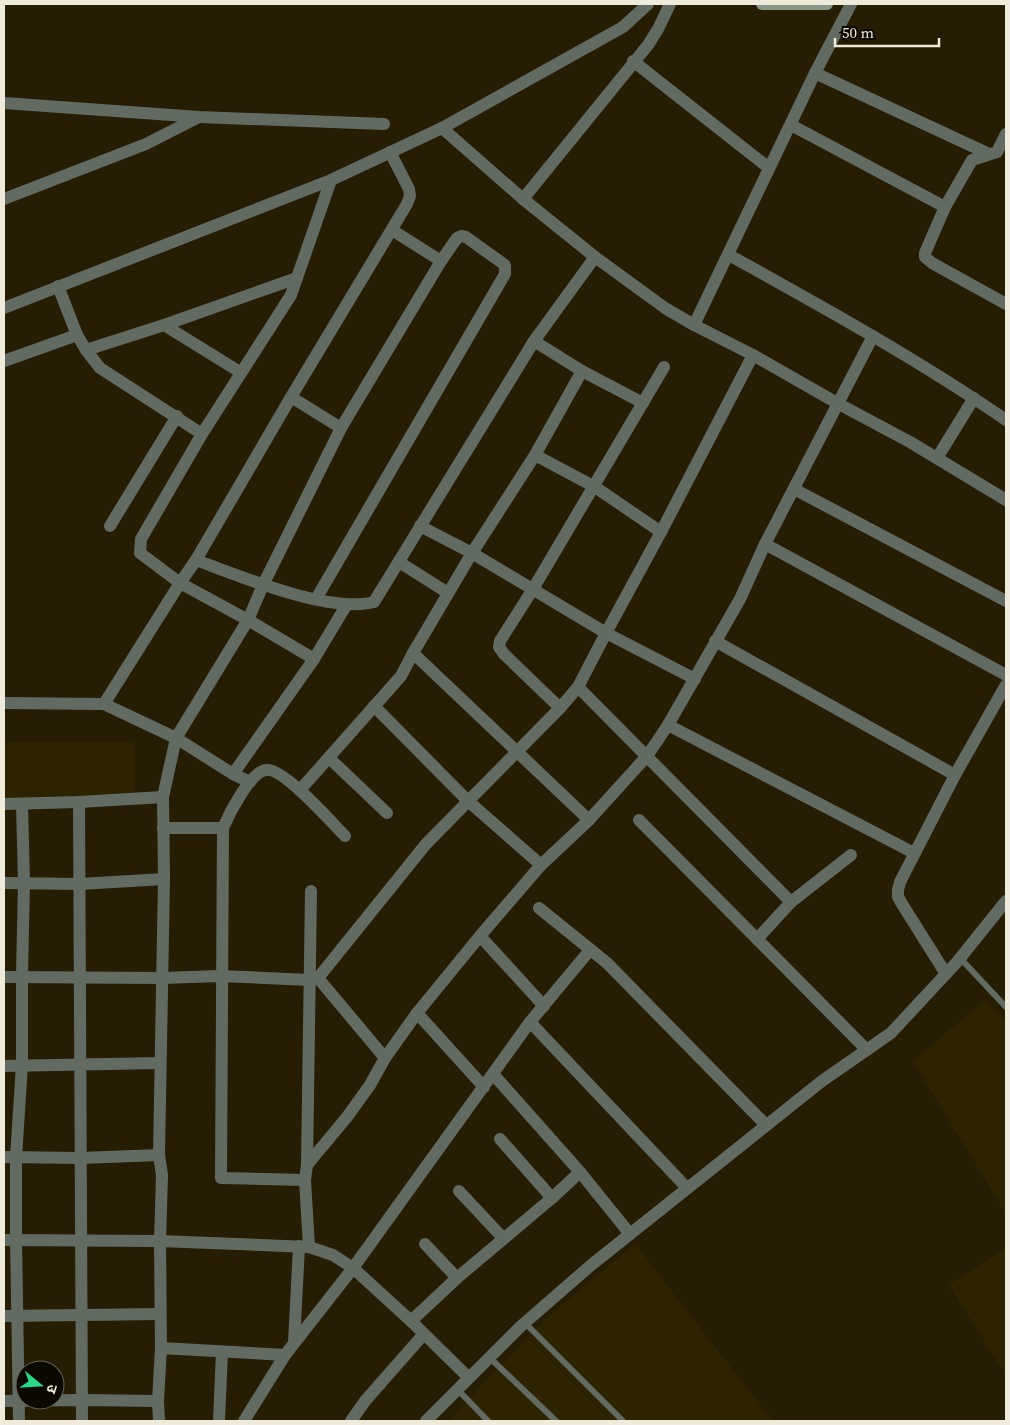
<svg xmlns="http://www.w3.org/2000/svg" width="1010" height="1425" font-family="'Source Serif 4','Noto Sans Devanagari',serif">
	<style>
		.built { fill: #2e2301 }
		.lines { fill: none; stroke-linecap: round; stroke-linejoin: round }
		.lane { stroke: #626b61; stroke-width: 6 }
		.street { stroke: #626b61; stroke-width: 12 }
		.secondary { stroke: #899786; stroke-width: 12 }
	</style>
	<rect width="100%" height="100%" fill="#271d04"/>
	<g class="built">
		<polygon points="135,741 135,796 4,798 4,742"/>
		<polygon points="985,1000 1006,1021 1006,1214 913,1061"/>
		<polygon points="635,1244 773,1421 448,1421 545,1319"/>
		<polygon points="1006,1248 1006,1375 949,1285"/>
	</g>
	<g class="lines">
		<g class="lane">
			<polyline points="960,958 1006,1007"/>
			<polyline points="525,1323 623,1421"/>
			<polyline points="490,1358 556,1421"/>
			<polyline points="458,1390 488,1421"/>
		</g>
		<g class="street">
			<polyline points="633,61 769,168"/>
			<polyline points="815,73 989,154"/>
			<polyline points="4,103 199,117 384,124"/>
			<polyline points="791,125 945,207"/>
			<polyline points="442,128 523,199 595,257 665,308 694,325 753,355 837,403 910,442 1006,500"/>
			<polyline points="1006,134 997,152 972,160 945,207 925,253 925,257 932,263 1006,304"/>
			<polyline points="4,199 146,144 197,118"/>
			<polyline points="523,199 648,45 658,29 670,4"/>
			<polyline points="392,230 441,261"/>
			<path d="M729 255C823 307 917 359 1006 420"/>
			<polyline points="58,286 77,335 86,350 100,368 202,434"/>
			<polyline points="4,308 331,180 442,128 623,27 648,4"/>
			<polyline points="164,325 240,372"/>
			<polyline points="694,325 815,73 851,4"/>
			<polyline points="534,341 582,371 643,403"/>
			<polyline points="86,350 164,325 297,278"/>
			<polyline points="4,361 77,335"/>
			<polyline points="291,397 341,428"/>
			<polyline points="535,455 595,487 661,532"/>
			<polyline points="937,458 974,398"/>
			<polyline points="794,489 1006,601"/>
			<polyline points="110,526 177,416"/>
			<polyline points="420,526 472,553 606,633 695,679"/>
			<polyline points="765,544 1006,675"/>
			<path d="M196 560C239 576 330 614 374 602L534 341 595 257"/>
			<polyline points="399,562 448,593"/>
			<polyline points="715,641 955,775"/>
			<polyline points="413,653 589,820"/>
			<polyline points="314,659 248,620 180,583 140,553 141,539 202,434 291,295 331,180"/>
			<polyline points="578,687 791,902 757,939"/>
			<polyline points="4,703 104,704 176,738 233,774 250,782"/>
			<polyline points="104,704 180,583 196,560 291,397 407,204 410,196 409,189 390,152"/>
			<polyline points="374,706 468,801 541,865"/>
			<polyline points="560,708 504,654 499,647 500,641 533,589 664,367"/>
			<polyline points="668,725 914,853"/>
			<polyline points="329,758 387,813"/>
			<polyline points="233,774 314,659 347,604"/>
			<polyline points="300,790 401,676 413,653 472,553 535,455 582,371"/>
			<polyline points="79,802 82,1421"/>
			<polyline points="4,804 79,802 163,797"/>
			<polyline points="639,820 867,1050"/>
			<polyline points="163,828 223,828"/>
			<polyline points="4,883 80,884 164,879"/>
			<polyline points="791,902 851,855"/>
			<polyline points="539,908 607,963 766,1125"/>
			<polyline points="480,936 544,1006"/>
			<polyline points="946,974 902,904 898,897 898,890 900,882 955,775 1006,685"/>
			<polyline points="4,977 162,978 221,976 309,980 318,978 426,844 560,708 578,687 606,633 661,532 753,355"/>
			<polyline points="318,978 385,1058"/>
			<polyline points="417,1013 484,1087"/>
			<polyline points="530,1022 687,1188"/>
			<polyline points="4,1066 160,1063"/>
			<polyline points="493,1074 580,1172 630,1234"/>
			<polyline points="500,1139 552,1198"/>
			<polyline points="4,1157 81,1158 159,1155"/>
			<polyline points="307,1165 347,1117 370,1085 385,1058 417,1013 480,936 541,865 589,820 647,756 668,725 740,599 765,544 873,336"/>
			<path d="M305 1180 221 1178 223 828C229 814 250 772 266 770 283 767 332 823 345 836"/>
			<polyline points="459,1191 503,1238"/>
			<polyline points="4,1240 160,1241 309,1247 333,1255 353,1268 411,1321 469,1378"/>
			<polyline points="425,1244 457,1278"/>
			<polyline points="309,1247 305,1180 307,1165 311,891"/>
			<polyline points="4,1316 160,1314"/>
			<polyline points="411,1321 457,1278 552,1198 580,1172"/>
			<polyline points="294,1343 299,1246"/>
			<polyline points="161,1348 285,1355"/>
			<polyline points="4,1401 81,1400 158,1401"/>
			<polyline points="19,1421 16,1239 16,1157 22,1065 22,976 24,883 22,804"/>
			<polyline points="159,1421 158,1401 161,1348 160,1241 162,1175 159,1155 164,879 163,797 176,738 248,620 263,585 341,428 441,261 457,238 461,236 466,237 505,265 505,274 316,599"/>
			<polyline points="219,1421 222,1352"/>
			<polyline points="244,1421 285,1355 353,1268 530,1022 590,950"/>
			<polyline points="351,1421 365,1401 423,1335"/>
			<polyline points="426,1421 520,1327 590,1266 822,1081 891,1033 957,962 1006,901"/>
		</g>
		<polyline class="secondary" points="762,4 827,4"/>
	</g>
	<rect width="1010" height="1425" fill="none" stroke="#efeada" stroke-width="10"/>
	<g transform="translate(40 1385) rotate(108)"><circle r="24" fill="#0c0802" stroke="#676258"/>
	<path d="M0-4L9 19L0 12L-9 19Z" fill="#28d885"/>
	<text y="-8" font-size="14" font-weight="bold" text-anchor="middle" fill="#efeada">उ</text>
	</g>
	<path d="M835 38v8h104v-8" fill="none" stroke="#efeada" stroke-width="2.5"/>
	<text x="842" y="38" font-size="15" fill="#efeada" stroke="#0c0802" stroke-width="4" paint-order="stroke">50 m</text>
</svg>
